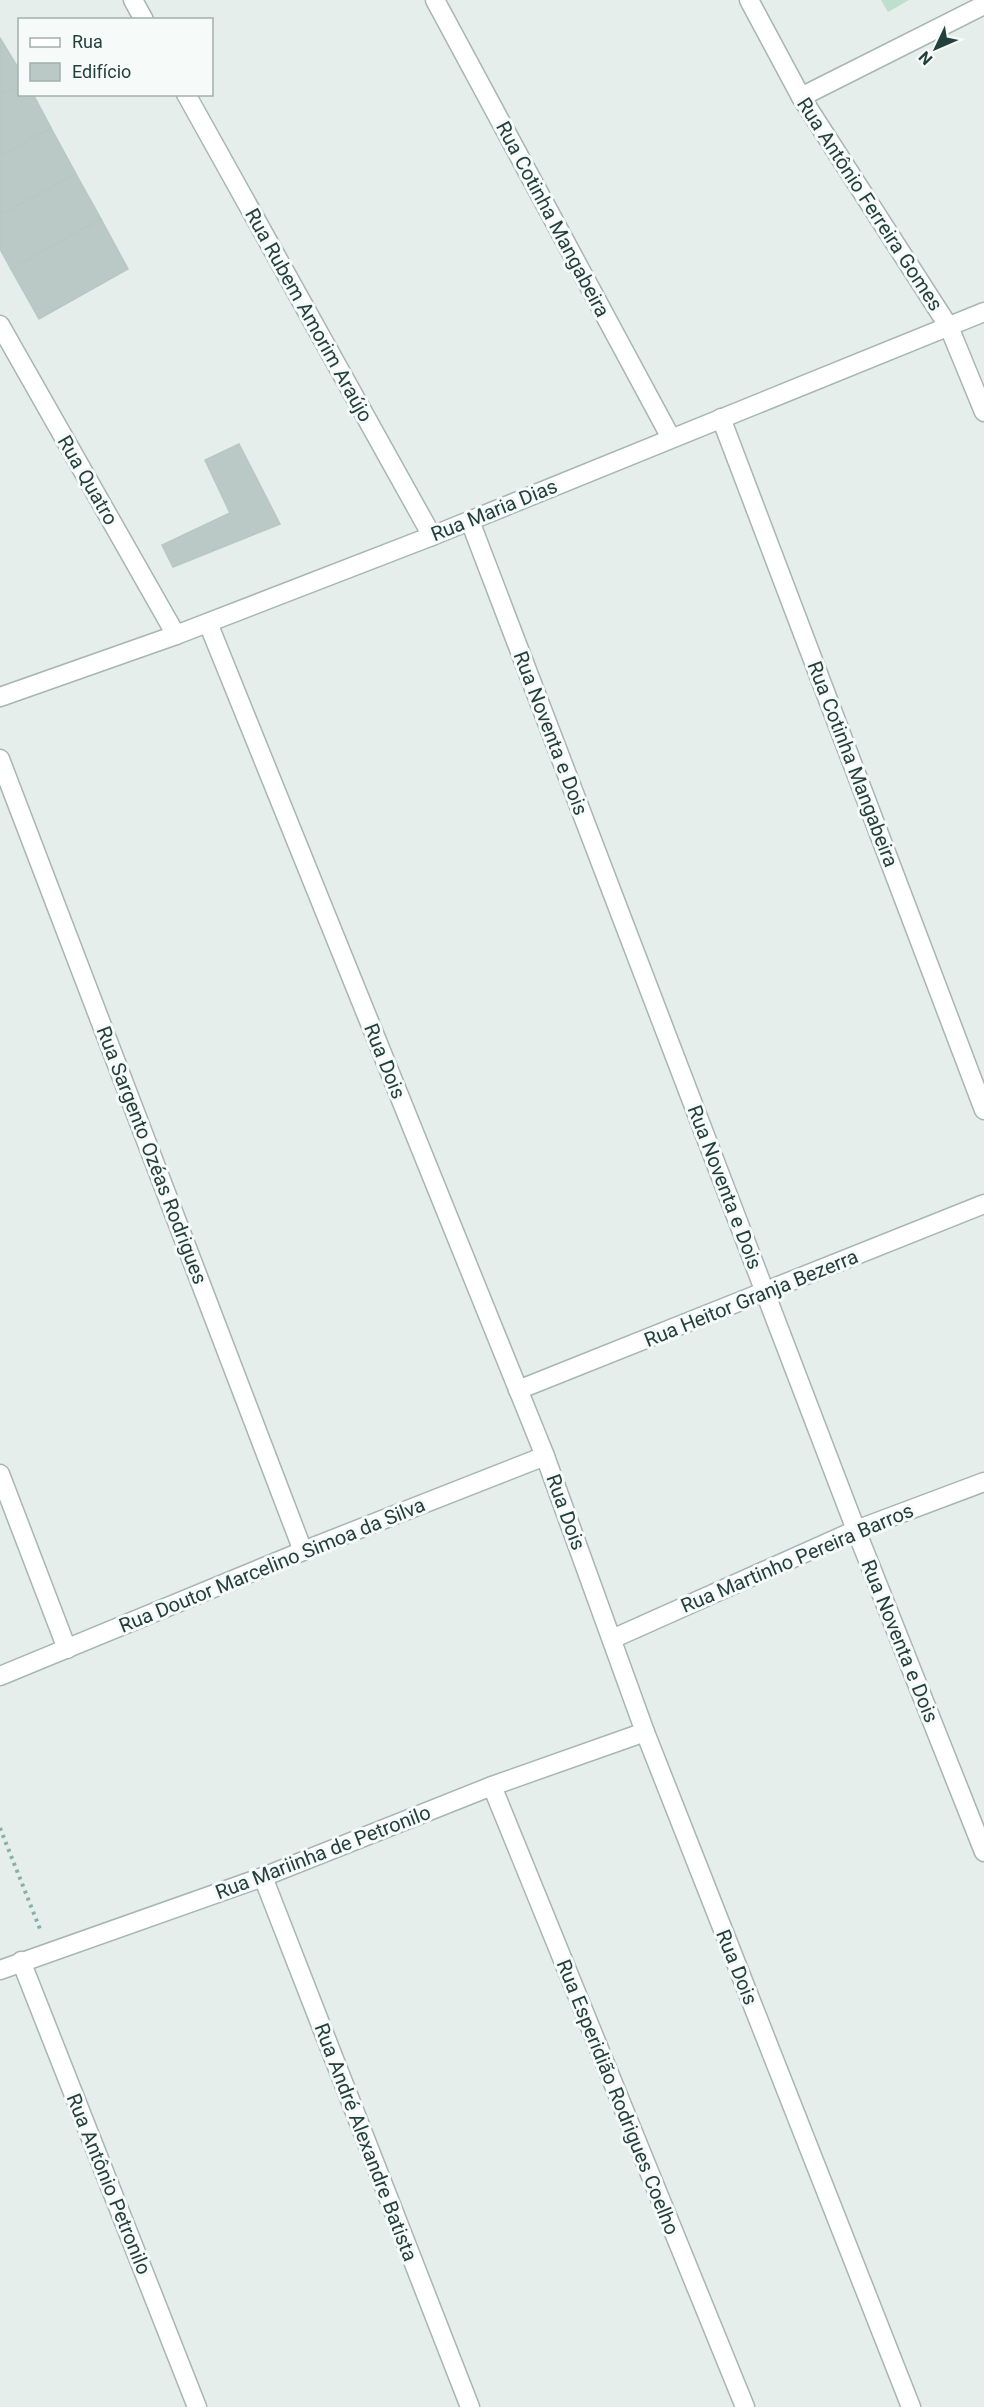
<svg xmlns="http://www.w3.org/2000/svg" width="984" height="2407" font-family="Roboto,sans-serif">
	<style>
		.green { fill: #bedfcb }
		.building { fill: #bac9c5; stroke: #b7c8c3; stroke-width: 1.5 }
		.lines { fill: none; stroke-linecap: round; stroke-linejoin: round }
		.minor-casing { stroke: #a7b6b3; stroke-width: 21 }
		.path { stroke: #86b2a9; stroke-width: 4; stroke-dasharray: 3 4.5; stroke-linecap: butt }
		.minor { stroke: #fff; stroke-width: 18 }
		.labels { text-anchor: middle; stroke-width: 6; stroke-linejoin: round; paint-order: stroke }
		.street-label { font-size: 20px; fill: #24403c; stroke: #f6faf9 }
	</style>
	<rect width="100%" height="100%" fill="#e5eeeb"/>
	<polygon class="green" points="881,0 909,0 888,12"/>
	<g class="building">
		<polygon points="0,38 20,71 20,84 0,95"/>
		<polygon points="20,84 20,94 33,94 51,128 0,156 0,95"/>
		<polygon points="51,128 76,174 0,215 0,156"/>
		<polygon points="76,174 101,219 11,269 0,249 0,215"/>
		<polygon points="101,219 128,269 39,319 11,269"/>
		<polygon points="239,444 280,524 173,567 162,545 230,513 205,460"/>
	</g>
	<g class="lines">
		<g class="minor-casing">
			<g id="minor">
				<polyline points="133,0 144,20"/>
				<polyline points="435,0 671,438"/>
				<polyline points="749,0 801,97 949,327 984,412"/>
				<polyline points="186,94 432,536"/>
				<polyline points="801,97 984,5"/>
				<polyline points="0,325 176,635"/>
				<polyline points="721,418 984,1110"/>
				<polyline points="470,521 856,1530 984,1852"/>
				<polyline points="208,623 545,1456 645,1732 911,2407"/>
				<polyline points="0,697 176,635 432,536 984,312"/>
				<polyline points="0,759 303,1551"/>
				<polyline points="518,1390 984,1204"/>
				<polyline points="0,1474 67,1649"/>
				<polyline points="612,1639 856,1530 984,1482"/>
				<polyline points="0,1676 303,1551 545,1456"/>
				<polyline points="492,1786 745,2407"/>
				<polyline points="263,1877 470,2407"/>
				<polyline points="21,1961 197,2407"/>
				<polyline points="0,1970 263,1877 492,1786 645,1732"/>
			</g>
		</g>
		<polyline class="path" points="0,1828 40,1929"/>
		<use href="#minor" class="minor"/>
	</g>
	<g class="labels">
		<g class="street-label">
			<text transform="translate(870 204) rotate(57)" y="7">Rua Antônio Ferreira Gomes</text>
			<text transform="translate(553 219) rotate(62)" y="7">Rua Cotinha Mangabeira</text>
			<text transform="translate(309 315) rotate(61)" y="7">Rua Rubem Amorim Araújo</text>
			<text transform="translate(88 480) rotate(60)" y="7">Rua Quatro</text>
			<text transform="translate(494 510) rotate(-22)" y="7">Rua Maria Dias</text>
			<text transform="translate(551 733) rotate(69)" y="7">Rua Noventa e Dois</text>
			<text transform="translate(853 764) rotate(69)" y="7">Rua Cotinha Mangabeira</text>
			<text transform="translate(385 1061) rotate(68)" y="7">Rua Dois</text>
			<text transform="translate(152 1155) rotate(69)" y="7">Rua Sargento Ozéas Rodrigues</text>
			<text transform="translate(725 1187) rotate(69)" y="7">Rua Noventa e Dois</text>
			<text transform="translate(751 1298) rotate(-22)" y="7">Rua Heitor Granja Bezerra</text>
			<text transform="translate(566 1512) rotate(70)" y="7">Rua Dois</text>
			<text transform="translate(797 1558) rotate(-23)" y="7">Rua Martinho Pereira Barros</text>
			<text transform="translate(272 1565) rotate(-22)" y="7">Rua Doutor Marcelino Simoa da Silva</text>
			<text transform="translate(900 1641) rotate(68)" y="7">Rua Noventa e Dois</text>
			<text transform="translate(323 1852) rotate(-21)" y="7">Rua Mariinha de Petronilo</text>
			<text transform="translate(737 1967) rotate(68)" y="7">Rua Dois</text>
			<text transform="translate(618 2097) rotate(68)" y="7">Rua Esperidião Rodrigues Coelho</text>
			<text transform="translate(366 2142) rotate(69)" y="7">Rua André Alexandre Batista</text>
			<text transform="translate(109 2184) rotate(68)" y="7">Rua Antônio Petronilo</text>
		</g>
	</g>
	<rect x="18" y="18" width="195" height="78" fill="#f6faf9" stroke="#a2b0ad" stroke-width="1.5"/>
	<rect x="30" y="38" width="30" height="9" fill="#ffffff" stroke="#a2b0ad" stroke-width="1.5"/>
	<text x="72" y="48" font-size="18" fill="#24403c">Rua</text>
	<rect x="30" y="63" width="30" height="18" fill="#bac9c5" stroke="#a2b0ad" stroke-width="1.5"/>
	<text x="72" y="78" font-size="18" fill="#24403c">Edifício</text>
	<g transform="translate(936 48) rotate(226)" stroke="#f6faf9" stroke-width="4.5" paint-order="stroke">
	<path d="M0-4.5L10 22L0 15L-10 22Z" fill="#24403c"/>
	<text y="-9" font-size="16" font-weight="bold" text-anchor="middle" fill="#24403c">N</text>
	</g>
</svg>
